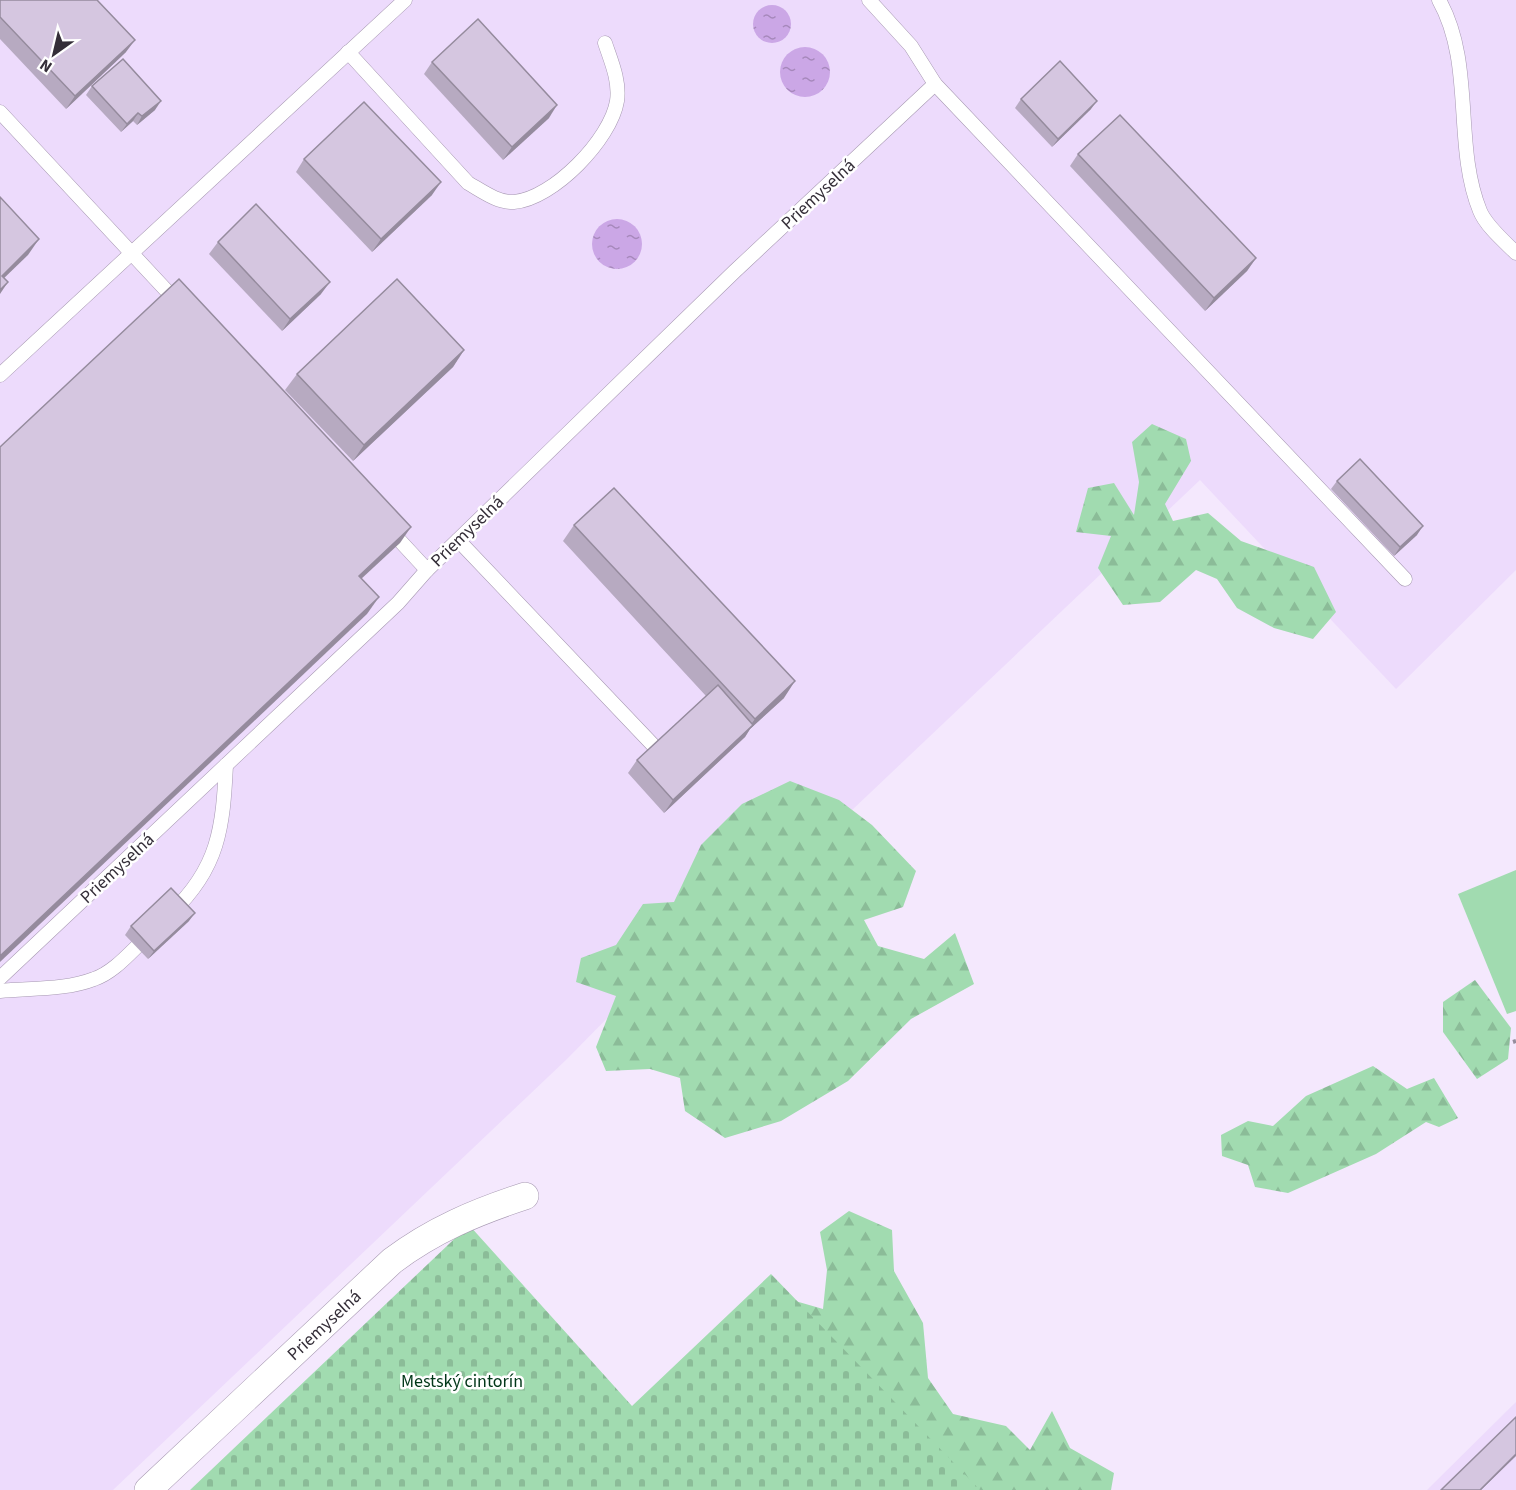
<svg xmlns="http://www.w3.org/2000/svg" width="1516" height="1490" font-family="'Source Sans 3',sans-serif">
	<style>
		.built { fill: #eddbfc }
		.grass { fill: #a1dbb0 }
		.forest { fill: url(#forest-firs) }
		.cemetery { fill: url(#cemetery-stones) }
		.water { fill: url(#water-ripples) }
		.lines { fill: none; stroke-linecap: round; stroke-linejoin: round }
		.service-casing { stroke: #a799b2; stroke-width: 15 }
		.minor-casing { stroke: #a799b2; stroke-width: 28 }
		.path { stroke: #968d9d; stroke-width: 4; stroke-dasharray: 6 3; stroke-linecap: butt }
		.service { stroke: #fff; stroke-width: 14 }
		.minor { stroke: #fff; stroke-width: 27 }
		.wall { fill: #b7aac1 }
		.shaded-wall { fill: #958b9d }
		.building { fill: #d5c6e0; stroke: #958b9d; stroke-width: 1.5 }
		.labels { text-anchor: middle; stroke-width: 5; stroke-linejoin: round; paint-order: stroke }
		.street-label { font-size: 18px; fill: #342e38; stroke: #fff }
		.park-label { font-size: 18px; fill: #023719; stroke: #fff }
	</style>
	<defs>
		<pattern id="forest-firs" width="22" height="20" patternUnits="userSpaceOnUse" patternTransform="scale(1.5)"><rect width="22" height="20" fill="#a1dbb0"/><path d="M5 1l3.5 6h-7zM16 11l3.5 6h-7z" fill="#8bbc98"/></pattern>
		<pattern id="cemetery-stones" width="16" height="16" patternUnits="userSpaceOnUse" patternTransform="scale(1.5)"><rect width="16" height="16" fill="#a1dbb0"/><path d="M2 7V4a2 2 0 0 1 4 0v3zM10 15v-3a2 2 0 0 1 4 0v3z" fill="#8bbc98"/></pattern>
		<pattern id="water-ripples" width="26" height="14" patternUnits="userSpaceOnUse" patternTransform="scale(1.5)"><rect width="26" height="14" fill="#cba7e6"/><path d="M2 4q2-2 4 0t4 0M15 11q2-2 4 0t4 0" fill="none" stroke="#a688bb"/></pattern>
	</defs>
	<rect width="100%" height="100%" fill="#f4e8fd"/>
	<g class="built">
		<polygon points="0,0 1516,0 1516,570 1396,689 1200,480 850,812 625,1000 567,1059 113,1490 0,1490"/>
		<polygon points="1516,1402 1516,1490 1427,1490"/>
	</g>
	<polygon class="grass" points="1516,870 1516,1011 1507,1014 1458,894"/>
	<g class="forest">
		<polygon points="1152,424 1186,439 1191,461 1165,504 1173,521 1208,513 1241,541 1314,567 1336,612 1313,639 1274,628 1237,608 1217,579 1196,570 1160,602 1123,605 1098,568 1111,536 1076,532 1088,488 1114,483 1134,515 1139,482 1132,442"/>
		<polygon points="790,781 839,800 872,825 916,871 903,907 864,920 878,946 924,959 955,933 974,984 911,1019 848,1081 781,1121 725,1138 685,1111 680,1078 650,1069 606,1071 596,1047 616,996 576,982 581,958 616,945 643,904 674,902 701,845 742,804"/>
		<polygon points="1475,980 1511,1028 1508,1059 1477,1079 1443,1032 1443,1002"/>
		<polygon points="1373,1066 1407,1089 1434,1078 1458,1118 1439,1127 1426,1122 1376,1154 1288,1193 1255,1187 1248,1165 1222,1156 1221,1135 1248,1121 1273,1126 1306,1096"/>
		<polygon points="849,1211 892,1230 894,1271 923,1323 928,1378 953,1414 1006,1426 1030,1450 1052,1411 1070,1448 1114,1473 1111,1490 940,1490 778,1296 823,1309 827,1270 820,1232"/>
	</g>
	<polygon class="cemetery" points="469,1225 632,1406 771,1274 980,1490 190,1490"/>
	<g class="water">
		<circle cx="772" cy="24" r="19"/>
		<circle cx="805" cy="72" r="25"/>
		<circle cx="617" cy="244" r="25"/>
	</g>
	<g class="lines">
		<g class="service-casing">
			<g id="service">
				<polyline points="869,0 911,46 935,84 1405,579"/>
				<path d="M1439 0C1475 64 1453 145 1480 211 1486 226 1505 242 1516 253"/>
				<path d="M348 52 468 183C482 191 498 203 514 202 553 199 611 139 617 101 620 81 611 61 605 43"/>
				<polyline points="0,112 178,303"/>
				<polyline points="0,375 405,0"/>
				<polyline points="390,530 427,570"/>
				<polyline points="458,540 652,744"/>
				<path d="M171 913C219 868 223 827 226 765"/>
				<polyline points="0,978 398,603 427,570 735,271 935,84"/>
				<path d="M0 991C30 988 66 990 94 979 115 972 132 950 149 935"/>
			</g>
		</g>
		<g class="minor-casing">
			<path id="minor" d="M148 1490 392 1261C433 1230 476 1212 525 1196"/>
		</g>
		<polyline class="path" points="1513,1042 1516,1041"/>
		<use href="#service" class="service"/>
		<use href="#minor" class="minor"/>
	</g>
	<g class="wall">
		<polygon points="0,0 126,52 66,109 0,39"/>
		<polygon points="432,62 549,118 503,160 424,74"/>
		<polygon points="92,86 155,110 137,125 133,121 121,132 86,95"/>
		<polygon points="1021,99 1091,109 1052,147 1015,108"/>
		<polygon points="1078,154 1256,258 1247,271 1205,311 1070,166"/>
		<polygon points="304,159 432,195 372,252 296,172"/>
		<polygon points="218,242 321,294 282,331 209,254"/>
		<polygon points="464,350 453,367 353,461 285,390 297,374"/>
		<polygon points="1337,481 1417,535 1394,556 1331,489"/>
		<polygon points="574,525 784,698 750,729 745,737 664,813 628,773 637,760 706,696 563,541"/>
		<polygon points="189,921 148,959 125,935 131,926"/>
	</g>
	<g class="shaded-wall">
		<polygon points="135,40 126,52 66,109 75,96"/>
		<polygon points="161,101 155,110 137,125 142,116"/>
		<polygon points="1097,101 1091,109 1052,147 1058,139"/>
		<polygon points="557,105 549,118 503,160 512,147"/>
		<polygon points="138,113 133,121 121,132 127,124"/>
		<polygon points="441,182 432,195 372,252 381,239"/>
		<polygon points="39,239 28,255 0,282 2,276"/>
		<polygon points="1256,258 1247,271 1205,311 1214,298"/>
		<polygon points="8,282 0,294 0,290"/>
		<polygon points="330,282 321,294 282,331 290,319"/>
		<polygon points="464,350 453,367 353,461 364,445"/>
		<polygon points="1423,526 1417,535 1394,556 1400,547"/>
		<polygon points="411,527 400,543 347,592 359,576"/>
		<polygon points="379,597 367,614 0,962 0,956"/>
		<polygon points="795,681 784,698 750,729 745,737 664,813 673,800 746,731 755,719"/>
		<polygon points="195,913 189,921 148,959 154,951"/>
		<polygon points="1516,1454 1516,1456 1481,1490 1480,1490"/>
	</g>
	<g class="building">
		<polygon points="0,0 97,0 135,40 75,96 0,17"/>
		<polygon points="478,19 557,105 512,147 432,62"/>
		<polygon points="123,59 161,101 142,116 138,113 127,124 92,86"/>
		<polygon points="1060,61 1097,101 1058,139 1021,99"/>
		<polygon points="364,102 441,182 381,239 304,159"/>
		<polygon points="1120,115 1256,258 1214,298 1078,154"/>
		<polygon points="0,197 39,239 2,276 8,282 0,290"/>
		<polygon points="256,204 330,282 290,319 218,242"/>
		<polygon points="179,279 411,527 359,576 379,597 0,956 0,447"/>
		<polygon points="397,279 464,350 364,445 297,374"/>
		<polygon points="1360,459 1423,526 1400,547 1337,481"/>
		<polygon points="614,488 795,681 755,719 574,525"/>
		<polygon points="718,685 753,725 673,800 637,760"/>
		<polygon points="171,888 195,913 154,951 131,926"/>
		<polygon points="1516,1417 1516,1454 1480,1490 1441,1490"/>
	</g>
	<g class="labels">
		<g class="street-label">
			<text transform="translate(818 194) rotate(-43)" y="6">Priemyselná</text>
			<text transform="translate(467 531) rotate(-44)" y="6">Priemyselná</text>
			<text transform="translate(117 868) rotate(-43)" y="6">Priemyselná</text>
			<text transform="translate(324 1325) rotate(-43)" y="6">Priemyselná</text>
		</g>
		<g class="park-label">
			<text x="462" y="1387">Mestský cintorín</text>
		</g>
	</g>
	<g transform="translate(54 54) rotate(214)" stroke="#ffffff" stroke-width="4.5" paint-order="stroke">
	<path d="M0-4.5L10 22L0 15L-10 22Z" fill="#342e38"/>
	<text y="-9" font-size="16" font-weight="bold" text-anchor="middle" fill="#342e38">N</text>
	</g>
</svg>
